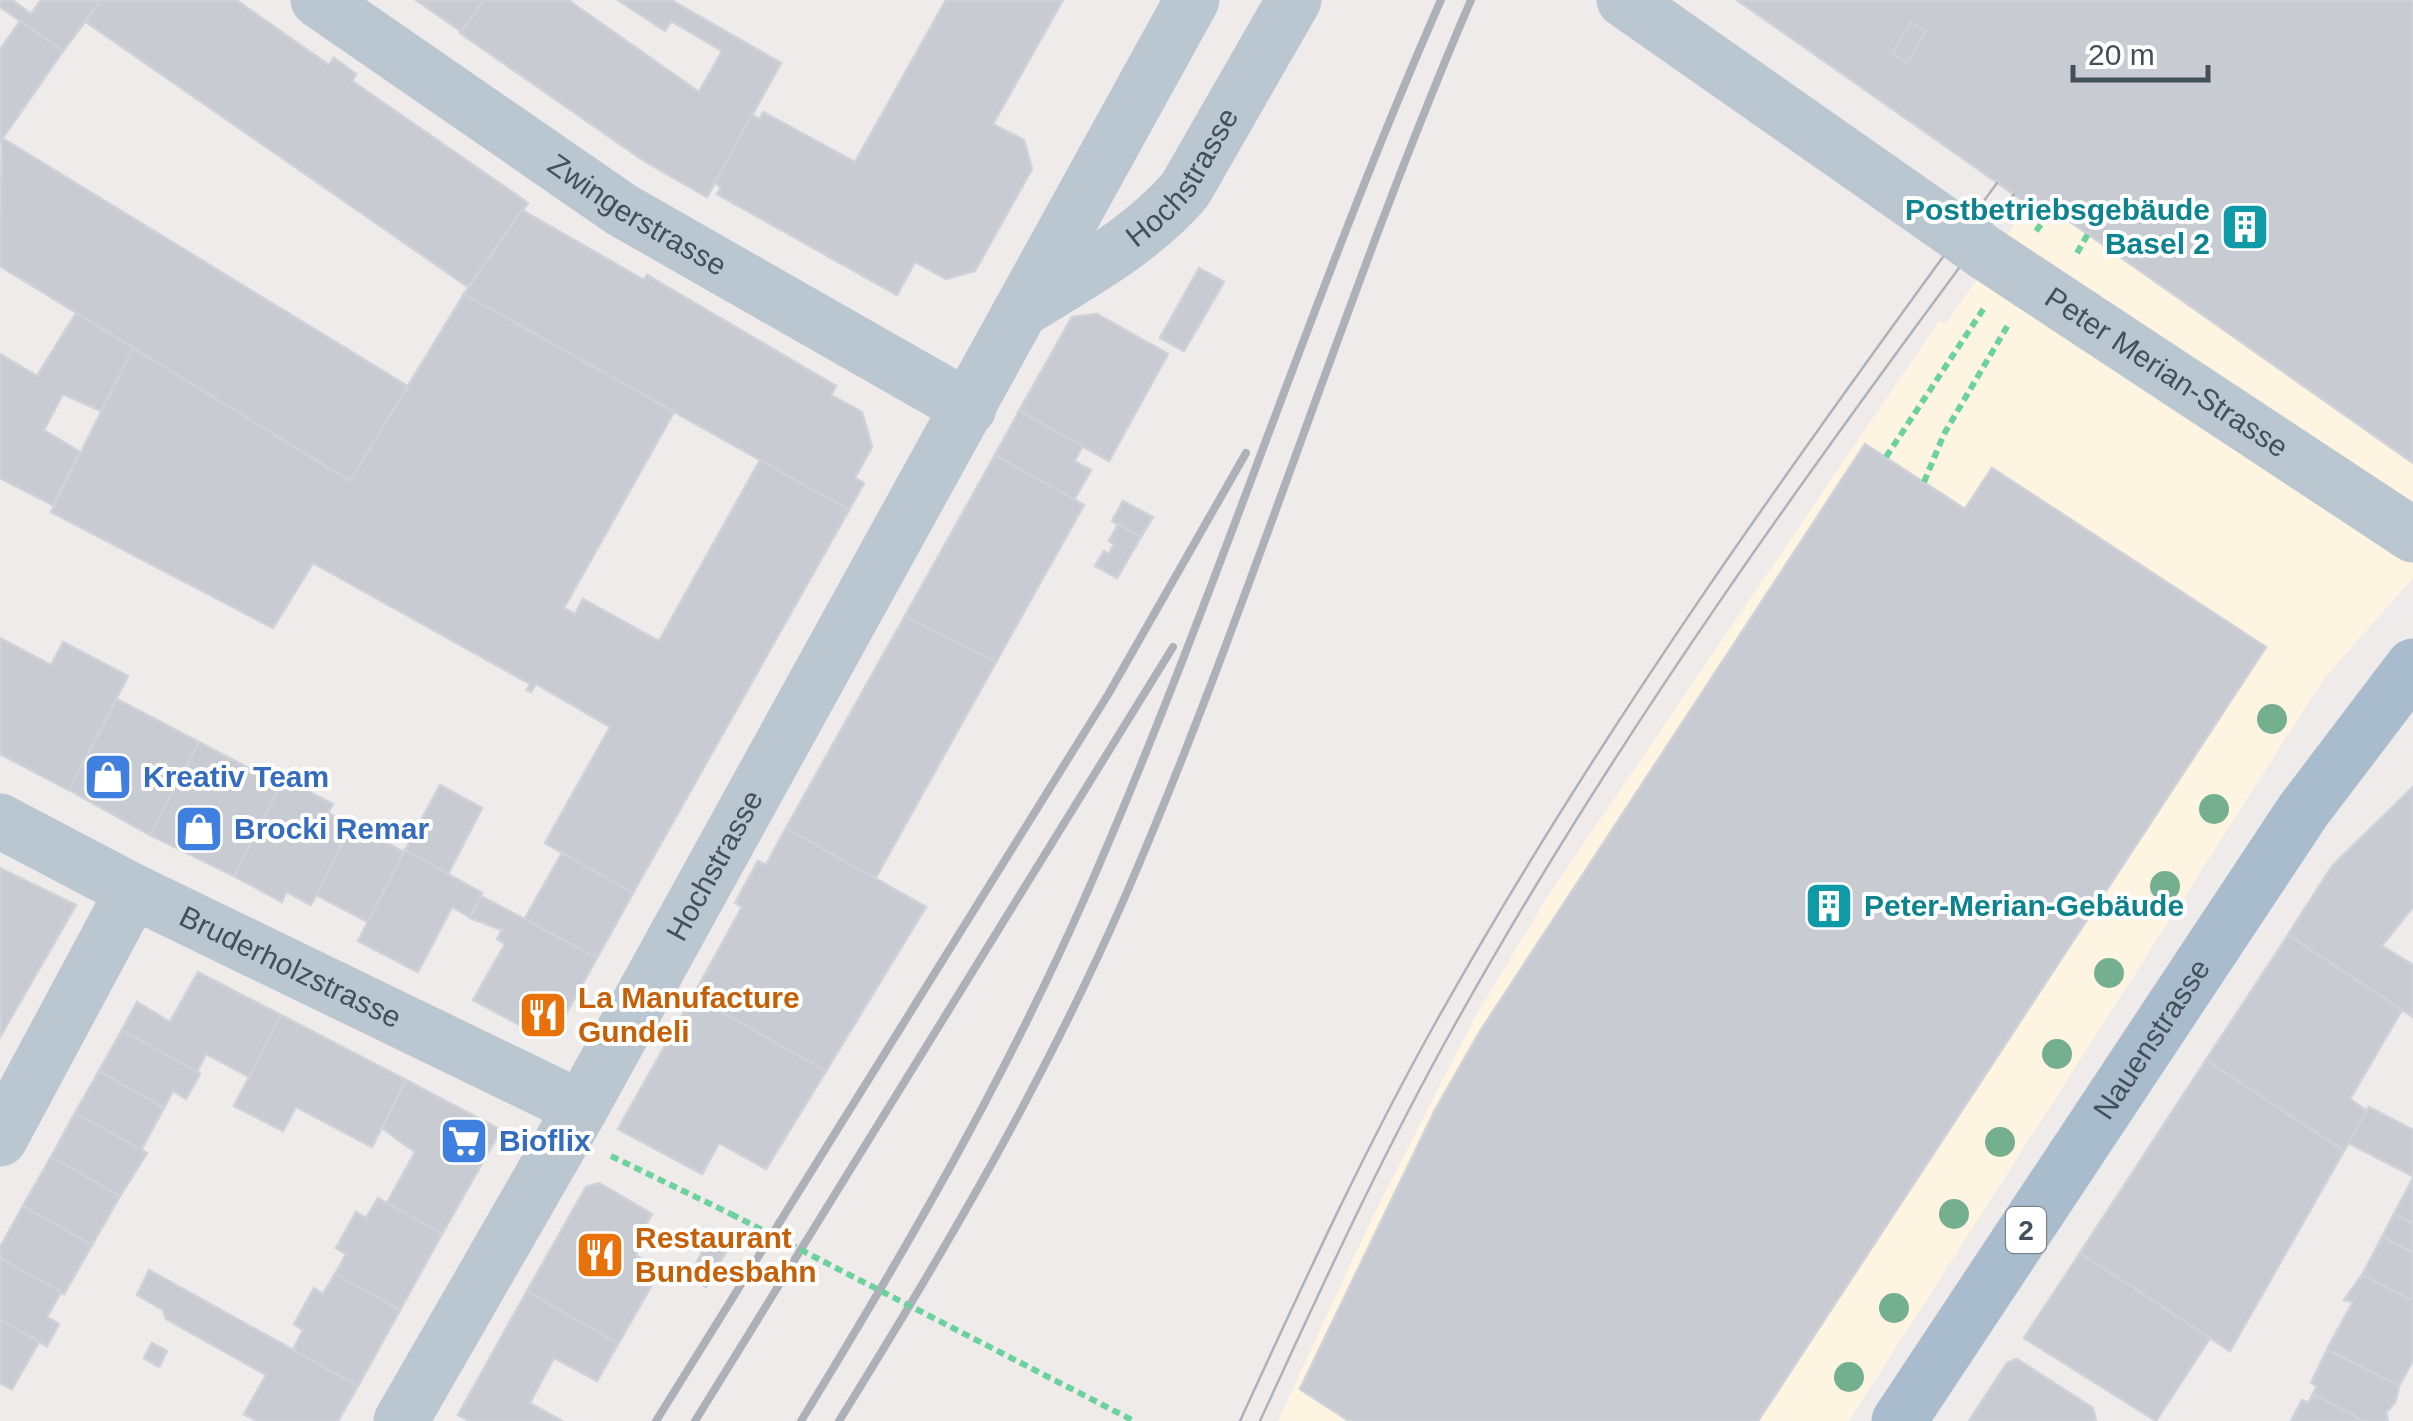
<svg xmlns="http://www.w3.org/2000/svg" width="2413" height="1421" font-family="Helvetica,sans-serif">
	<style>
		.commercial { fill: #fdf4e2 }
		.building { fill: #c8cbd1; stroke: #cfd2d8; stroke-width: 2.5 }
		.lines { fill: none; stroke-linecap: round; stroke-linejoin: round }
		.path { stroke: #6bd19d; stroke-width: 6; stroke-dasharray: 8 5; stroke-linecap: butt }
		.minor { stroke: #bbc7d0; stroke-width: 55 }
		.major { stroke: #a9bcce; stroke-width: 55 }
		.tram { stroke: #adb1b7; stroke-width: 2.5 }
		.rail { stroke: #adb1b7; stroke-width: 8 }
		.path-bridge { stroke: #6bd19d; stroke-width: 6; stroke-dasharray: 8 5; stroke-linecap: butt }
		.minor-bridge { stroke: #bbc7d0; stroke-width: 55 }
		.tree { fill: #74b090 }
		.labels { text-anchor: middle; stroke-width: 8; stroke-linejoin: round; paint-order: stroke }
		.shield { fill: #fff; stroke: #7b848c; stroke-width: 2.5 }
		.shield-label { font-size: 28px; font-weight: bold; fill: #43505a }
		.street-label { font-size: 30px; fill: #43505a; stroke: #fff }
		.culture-label { font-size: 30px; font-weight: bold; fill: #0d838f; stroke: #fff; text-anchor: end }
		.shop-label { font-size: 30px; font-weight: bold; fill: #366cbe; stroke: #fff; text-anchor: start }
		.food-label { font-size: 30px; font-weight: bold; fill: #c56008; stroke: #fff; text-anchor: start }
	</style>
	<rect width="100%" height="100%" fill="#efebeb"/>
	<polygon class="commercial" points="2413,0 2413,578 2323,680 1849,1421 1278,1421 1373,1216 1474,1019 1548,896 1939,321 1946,324 2024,210"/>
	<g class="building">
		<polygon points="0,0 12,0 31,14 41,0 101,0 63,51 0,7"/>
		<polygon points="101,0 236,0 329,65 334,58 341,63 356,74 352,81 528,203 468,287 86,22"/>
		<polygon points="416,0 484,0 462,32"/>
		<polygon points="484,0 568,0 699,92 722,51 671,21 665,31 618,0 671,0 781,63 707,197 644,161 460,33"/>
		<polygon points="946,0 1063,0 993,124 1024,140 1032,169 975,271 946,279 915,262 897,295 717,194 721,187 715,183 752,115 760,119 763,112 855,162"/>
		<polygon points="1737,0 2413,0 2413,463 2045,204 2039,212"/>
		<polygon points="20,21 63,51 0,142 0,50"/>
		<polygon points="1911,22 1926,31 1907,63 1892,54"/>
		<polygon points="2,138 409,387 350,481 0,266"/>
		<polygon points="522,210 644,280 647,275 836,386 831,395 862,412 872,447 855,478 864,483 849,510 464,294"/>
		<polygon points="1199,268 1224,282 1184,351 1160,338"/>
		<polygon points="464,294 674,412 564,608 575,614 583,599 659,641 760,460 849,510 633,893 545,843 610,727 536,684 531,692 527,690 530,684 313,563 273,628 51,512 133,348 350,481"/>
		<polygon points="76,313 133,348 101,411 63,394 44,430 80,452 53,505 0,478 0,354 37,376"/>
		<polygon points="1097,314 1168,354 1109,461 1019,411 1072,317"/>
		<polygon points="1019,411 1083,446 1074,461 1091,470 1074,500 995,455"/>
		<polygon points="1865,444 1965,509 1992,468 2266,647 1758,1421 1349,1421 1300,1389 1435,1110 1479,1033"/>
		<polygon points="995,455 1084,505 996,662 905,616"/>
		<polygon points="1123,501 1153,517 1141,537 1112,521"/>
		<polygon points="1118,524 1141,537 1117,578 1095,566 1104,551 1109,554 1114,544 1109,541"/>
		<polygon points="905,616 996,662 875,879 786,828"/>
		<polygon points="0,638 51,665 63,642 128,676 69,790 0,754"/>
		<polygon points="117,699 199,742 150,835 69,790"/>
		<polygon points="199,742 281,785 234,876 150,835"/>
		<polygon points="284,779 333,804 328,813 352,825 311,905 286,892 282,902 234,876"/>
		<polygon points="440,785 482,808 448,874 405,850"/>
		<polygon points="2413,787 2413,907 2382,946 2413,965 2413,1017 2288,935 2332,866"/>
		<polygon points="352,825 404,852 368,922 316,895"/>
		<polygon points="786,828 926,907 826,1071 693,996 742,907 735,903 758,861 766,865"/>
		<polygon points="405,850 482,893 470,917 452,907 418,972 358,941"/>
		<polygon points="562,853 633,893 597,958 524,920"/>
		<polygon points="0,868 76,905 0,1037"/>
		<polygon points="481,896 597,958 557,1030 540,1036 473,1000 505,944 497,939 502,930 470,918"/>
		<polygon points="2288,935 2402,1010 2350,1099 2367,1111 2344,1151 2206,1060"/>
		<polygon points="198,972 281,1015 249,1077 206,1054 197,1072 122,1030 137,1002 170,1022"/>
		<polygon points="693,996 826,1071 766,1169 719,1143 702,1174 618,1129"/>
		<polygon points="281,1015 406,1080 372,1147 296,1107 283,1131 234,1106"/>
		<polygon points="122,1030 200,1074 186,1099 173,1091 164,1108 99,1071"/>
		<polygon points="2206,1060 2344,1151 2230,1351 2080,1253"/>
		<polygon points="99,1071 164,1108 141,1150 75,1113"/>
		<polygon points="406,1080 501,1130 442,1234 387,1203 415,1152 382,1128"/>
		<polygon points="2369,1107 2413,1130 2413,1176 2348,1143"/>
		<polygon points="75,1113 147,1153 120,1196 51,1157"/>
		<polygon points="51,1157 120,1196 92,1245 23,1206"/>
		<polygon points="2413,1178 2413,1224 2394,1214"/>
		<polygon points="599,1183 652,1214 635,1245 637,1256 661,1269 618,1344 527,1291 586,1187"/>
		<polygon points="378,1198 442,1234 400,1310 335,1274 346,1254 336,1248 356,1212 366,1218"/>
		<polygon points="23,1206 92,1245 64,1294 0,1258 0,1247"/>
		<polygon points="2394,1214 2413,1224 2413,1253 2382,1237"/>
		<polygon points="2382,1237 2413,1253 2413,1301 2362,1275"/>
		<polygon points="708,1241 726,1252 706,1287 689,1277"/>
		<polygon points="2080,1253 2210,1338 2156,1421 2024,1338"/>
		<polygon points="0,1258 61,1292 47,1317 59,1324 47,1346 0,1320"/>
		<polygon points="149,1270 358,1386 338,1421 257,1421 244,1414 266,1375 166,1319 163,1310 137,1295"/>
		<polygon points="335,1274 400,1310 358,1386 293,1350 303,1330 294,1324 314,1288 323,1294"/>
		<polygon points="2362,1275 2413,1301 2413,1360 2399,1386 2327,1349 2353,1302 2344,1300"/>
		<polygon points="527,1291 618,1344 597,1381 554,1358 530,1403 562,1421 469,1421 458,1415"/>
		<polygon points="0,1320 39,1342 12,1389 0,1383"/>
		<polygon points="152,1343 167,1351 159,1367 144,1358"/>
		<polygon points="2327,1350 2399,1386 2395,1403 2386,1412 2388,1421 2364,1421 2313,1394 2317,1386 2311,1383"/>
		<polygon points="2017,1359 2093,1408 2096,1421 1969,1421 2007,1363"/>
		<polygon points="2313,1394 2364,1421 2291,1421 2302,1400 2308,1403"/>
	</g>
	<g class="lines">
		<g class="path">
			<polyline points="2036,231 2052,210"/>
			<polyline points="2077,253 2088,234"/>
			<polyline points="1886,457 1984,308"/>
			<polyline points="1924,482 1944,434 2008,325"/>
			<polyline points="611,1156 731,1214"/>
		</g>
		<g class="minor">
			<path id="s1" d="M318 0 622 210 969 408"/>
			<path id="s2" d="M1987 254 2413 535"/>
			<path id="s3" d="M1025 308C1081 273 1141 241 1185 190L1294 0"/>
			<path id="s4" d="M0 821 133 891 581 1108"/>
			<polyline points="0,1139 133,891"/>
			<path id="s5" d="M401 1421 581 1108 1192 0"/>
		</g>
		<path class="major" id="s6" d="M1899 1421 2303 811 2413 666"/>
		<g class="tram">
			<path d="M1240 1421C1302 1286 1364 1150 1437 1020 1601 727 1799 453 1997 183"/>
			<path d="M1260 1421C1321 1288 1382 1155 1453 1028 1616 735 1814 462 2014 194"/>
		</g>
		<g class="rail">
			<polyline points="656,1421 1109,693 1246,453"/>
			<polyline points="695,1421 1173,647"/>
			<path d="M801 1421C904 1253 1002 1084 1082 904 1213 608 1310 297 1441 0"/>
			<path d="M839 1421C944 1252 1044 1082 1124 899 1252 604 1344 295 1471 0"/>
		</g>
		<polyline class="path-bridge" points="731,1214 1134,1421"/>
		<polyline class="minor-bridge" points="1624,0 1987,254"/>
	</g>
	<g class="tree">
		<circle cx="2272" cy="719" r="15"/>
		<circle cx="2214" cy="809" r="15"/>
		<circle cx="2165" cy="886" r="15"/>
		<circle cx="2109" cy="973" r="15"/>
		<circle cx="2057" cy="1054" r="15"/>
		<circle cx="2000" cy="1142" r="15"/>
		<circle cx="1954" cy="1214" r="15"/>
		<circle cx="1894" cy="1308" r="15"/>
		<circle cx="1849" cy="1377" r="15"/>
	</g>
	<defs>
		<g id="building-square" transform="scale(2.5)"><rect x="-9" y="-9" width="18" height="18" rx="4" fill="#0f9aa8" stroke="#fff"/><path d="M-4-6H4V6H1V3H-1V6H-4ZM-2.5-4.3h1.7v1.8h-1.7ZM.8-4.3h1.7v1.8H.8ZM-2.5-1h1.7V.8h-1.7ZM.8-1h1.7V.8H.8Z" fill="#fff"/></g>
		<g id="shop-square" transform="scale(2.5)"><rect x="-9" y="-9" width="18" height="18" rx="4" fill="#3f7fe0" stroke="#fff"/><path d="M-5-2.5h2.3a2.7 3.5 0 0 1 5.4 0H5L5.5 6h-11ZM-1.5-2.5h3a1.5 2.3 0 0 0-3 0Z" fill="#fff"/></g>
		<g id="restaurant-square" transform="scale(2.5)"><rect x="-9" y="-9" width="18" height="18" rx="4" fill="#e8710a" stroke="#fff"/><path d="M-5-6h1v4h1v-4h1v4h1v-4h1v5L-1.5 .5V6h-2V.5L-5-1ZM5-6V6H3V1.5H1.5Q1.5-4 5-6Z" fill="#fff"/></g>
		<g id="supermarket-square" transform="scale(2.5)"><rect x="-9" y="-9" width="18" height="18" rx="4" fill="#3f7fe0" stroke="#fff"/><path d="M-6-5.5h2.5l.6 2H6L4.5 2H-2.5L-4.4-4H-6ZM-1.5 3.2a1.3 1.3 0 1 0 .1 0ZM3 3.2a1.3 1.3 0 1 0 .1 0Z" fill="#fff"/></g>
	</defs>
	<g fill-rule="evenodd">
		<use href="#building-square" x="2245" y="227"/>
		<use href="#shop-square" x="108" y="777"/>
		<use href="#shop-square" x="199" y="829"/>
		<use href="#building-square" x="1829" y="906"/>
		<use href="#restaurant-square" x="543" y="1015"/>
		<use href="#supermarket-square" x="464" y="1141"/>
		<use href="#restaurant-square" x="600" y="1255"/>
	</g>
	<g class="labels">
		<rect class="shield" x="2006" y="1207" width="40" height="46" rx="8"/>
		<g class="shield-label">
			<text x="2026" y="1240">2</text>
		</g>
		<g class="street-label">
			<text dy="10" stroke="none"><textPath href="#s3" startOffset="208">Hochstrasse</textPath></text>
			<text dy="10" stroke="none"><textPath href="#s1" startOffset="385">Zwingerstrasse</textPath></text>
			<text dy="10" stroke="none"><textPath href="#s2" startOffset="215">Peter Merian-Strasse</textPath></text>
			<text dy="10" stroke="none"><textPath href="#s5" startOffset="638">Hochstrasse</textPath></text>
			<text dy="10" stroke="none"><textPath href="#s4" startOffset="325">Bruderholzstrasse</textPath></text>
			<text dy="10" stroke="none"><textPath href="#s6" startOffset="458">Nauenstrasse</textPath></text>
		</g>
		<g class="culture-label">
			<text x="2210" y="220">Postbetriebsgebäude<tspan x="2210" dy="34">Basel 2</tspan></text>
			<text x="1864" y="916" text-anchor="start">Peter-Merian-Gebäude</text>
		</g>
		<g class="shop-label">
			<text x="143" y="787">Kreativ Team</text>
			<text x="234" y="839">Brocki Remar</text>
			<text x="499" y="1151">Bioflix</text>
		</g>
		<g class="food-label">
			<text x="578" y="1008">La Manufacture<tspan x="578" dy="34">Gundeli</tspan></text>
			<text x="635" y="1248">Restaurant<tspan x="635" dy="34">Bundesbahn</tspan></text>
		</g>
	</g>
	<path d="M2073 65v15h135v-15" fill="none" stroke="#43505a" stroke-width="5"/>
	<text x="2088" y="65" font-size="30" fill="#43505a" stroke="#ffffff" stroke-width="8" paint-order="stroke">20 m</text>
</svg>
